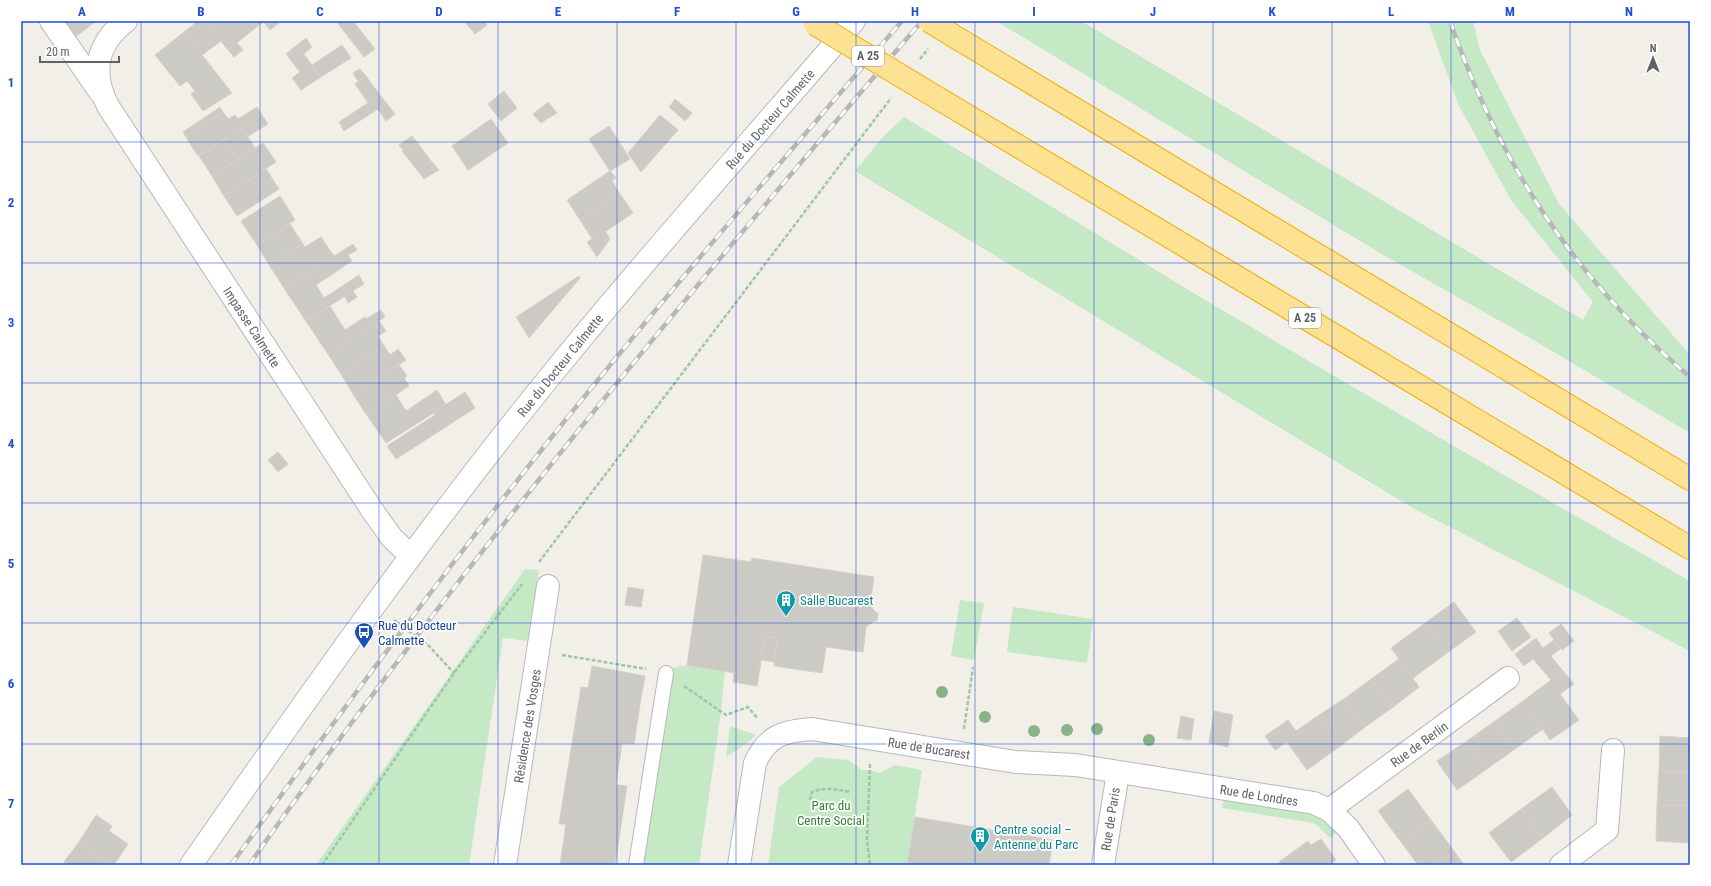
<svg xmlns="http://www.w3.org/2000/svg" width="1711" height="886" font-family="'Roboto Condensed',sans-serif">
	<style>
		.green { fill: #c5e8c5 }
		.building { fill: #cccac5; stroke: #d6d1c6 }
		.lines { fill: none; stroke-linecap: round; stroke-linejoin: round }
		.lane-casing { stroke: #b5b8bc; stroke-width: 16 }
		.street-casing { stroke: #b5b8bc; stroke-width: 24 }
		.secondary-casing { stroke: #b6babf; stroke-width: 24 }
		.highway-casing { stroke: #f9ab00; stroke-width: 24 }
		.path { stroke: #9cc7a9; stroke-width: 2.5; stroke-dasharray: 4 2; stroke-linecap: butt }
		.lane { stroke: #fff; stroke-width: 14 }
		.street { stroke: #fff; stroke-width: 22 }
		.secondary { stroke: #fff; stroke-width: 22 }
		.highway { stroke: #fde293; stroke-width: 22 }
		.rail-casing { stroke: #b6b7b8; stroke-width: 4.5 }
		.rail { stroke: #fff; stroke-width: 3; stroke-dasharray: 9; stroke-linecap: butt }
		.highway-bridge-casing { stroke: #f9ab00; stroke-width: 24; stroke-linecap: butt }
		.highway-bridge { stroke: #fde293; stroke-width: 22 }
		.tree { fill: #89b387 }
		.grid { fill: none; stroke: #1d4ed8; stroke-width: 1; stroke-opacity: 0.55 }
		.labels { text-anchor: middle; stroke-width: 3.5; stroke-linejoin: round; paint-order: stroke }
		.shield { fill: #fff; stroke: #8f9295; stroke-width: 1 }
		.shield-label { font-size: 12px; font-weight: bold; fill: #5f6368 }
		.street-label { font-size: 13px; fill: #5f6368; stroke: #fff }
		.culture-label { font-size: 13px; fill: #0d838f; stroke: #fff; text-anchor: start }
		.transit-label { font-size: 13px; fill: #164399; stroke: #fff; text-anchor: start }
		.park-label { font-size: 13px; fill: #348238; stroke: #fff }
		.neatline { fill: none; stroke: #1d4ed8; stroke-width: 1.5 }
		.grid-label { font-size: 13px; text-anchor: middle; font-weight: bold; fill: #1d4ed8 }
	</style>
	<rect width="100%" height="100%" fill="#f1efe8"/>
	<g class="green">
		<polygon points="996,21 1081,21 1583,320 1593,302 1511,200 1458,104 1428,21 1473,21 1480,50 1559,204 1690,355 1690,433 1537,342 1385,256"/>
		<polygon points="904,117 1205,300 1476,459 1690,581 1690,651 1411,507 855,171 883,137"/>
		<polygon points="525,569 539,570 528,641 503,638 469,865 316,865"/>
		<polygon points="960,600 984,603 974,660 951,656"/>
		<polygon points="1013,607 1093,619 1087,663 1007,652"/>
		<polygon points="687,665 725,671 721,712 699,865 642,865 672,668"/>
		<polygon points="730,726 756,735 747,743 726,757"/>
		<polygon points="817,757 848,760 862,770 871,770 879,773 895,765 922,770 907,865 768,865 779,787"/>
		<polygon points="1224,799 1313,814 1325,820 1337,832 1330,838 1319,827 1313,823 1222,808"/>
	</g>
	<g class="building">
		<polygon points="55,21 96,21 69,42"/>
		<polygon points="198,21 205,21 221,41 202,55 184,32"/>
		<polygon points="205,21 248,21 254,29 228,50"/>
		<polygon points="248,21 265,21 254,29"/>
		<polygon points="265,21 278,21 279,23 270,30 264,22"/>
		<polygon points="336,21 353,21 375,49 364,57"/>
		<polygon points="464,21 484,21 487,25 475,34"/>
		<polygon points="184,32 232,93 203,111 191,94 195,91 187,81 180,86 155,55"/>
		<polygon points="306,38 312,47 303,54 297,45"/>
		<polygon points="237,43 243,50 234,57 228,50"/>
		<polygon points="297,45 321,77 301,90 292,78 300,72 286,54"/>
		<polygon points="342,45 351,58 321,77 312,65"/>
		<polygon points="360,69 366,76 358,81 353,73"/>
		<polygon points="366,76 380,95 368,103 355,84"/>
		<polygon points="504,91 517,108 501,121 488,104"/>
		<polygon points="380,95 395,114 386,121 378,109 344,131 339,122"/>
		<polygon points="675,99 692,113 685,121 669,107"/>
		<polygon points="548,102 557,113 550,117 542,107"/>
		<polygon points="220,107 223,112 186,137 183,132"/>
		<polygon points="257,107 262,115 198,156 186,137 223,112 228,119 235,115 238,119"/>
		<polygon points="542,107 550,117 541,123 533,114"/>
		<polygon points="262,115 268,124 247,137 242,128"/>
		<polygon points="660,115 678,130 641,172 628,153"/>
		<polygon points="491,119 508,143 468,170 452,146"/>
		<polygon points="609,126 630,159 610,171 589,139"/>
		<polygon points="242,128 255,148 238,159 225,139"/>
		<polygon points="412,136 417,142 403,150 399,145"/>
		<polygon points="225,139 238,159 212,176 199,156"/>
		<polygon points="417,142 431,161 417,170 402,151"/>
		<polygon points="263,143 276,162 224,196 212,176"/>
		<polygon points="431,161 439,170 424,179 417,170"/>
		<polygon points="266,169 279,189 237,216 224,196"/>
		<polygon points="610,171 616,178 612,181 620,194 580,220 567,200"/>
		<polygon points="620,194 633,213 593,240 580,220"/>
		<polygon points="280,196 295,220 257,245 241,221"/>
		<polygon points="290,224 303,244 269,265 257,245"/>
		<polygon points="605,231 610,239 597,257 587,242"/>
		<polygon points="321,237 334,256 284,288 269,265 303,244 305,247"/>
		<polygon points="353,244 357,250 348,255 352,261 316,285 324,298 359,275 364,284 306,321 284,288"/>
		<polygon points="579,276 580,278 529,338 516,317"/>
		<polygon points="353,291 357,297 348,303 345,297"/>
		<polygon points="330,306 345,330 365,317 366,319 381,310 385,317 328,354 306,321"/>
		<polygon points="379,321 386,331 378,336 384,346 341,374 328,354"/>
		<polygon points="384,346 390,355 398,349 406,360 353,394 341,374"/>
		<polygon points="399,365 407,376 404,378 409,386 366,414 353,394"/>
		<polygon points="437,390 446,405 386,443 366,414 396,395 406,411"/>
		<polygon points="465,392 475,408 396,459 387,446 435,415 433,413"/>
		<polygon points="278,452 288,464 278,472 268,460"/>
		<polygon points="703,555 751,562 752,558 874,577 870,605 876,613 878,613 877,621 874,621 866,627 863,652 826,647 822,673 774,666 777,638 765,637 757,686 733,682 734,673 687,665"/>
		<polygon points="628,587 644,590 641,607 625,605"/>
		<polygon points="1454,602 1476,632 1447,653 1425,623"/>
		<polygon points="1517,618 1531,637 1512,651 1498,631"/>
		<polygon points="1425,623 1447,653 1413,678 1391,648"/>
		<polygon points="1561,624 1574,641 1562,650 1549,633"/>
		<polygon points="765,637 777,638 774,662 761,660"/>
		<polygon points="1536,638 1543,648 1554,640 1560,649 1551,656 1563,671 1551,680 1533,659 1524,666 1515,654"/>
		<polygon points="1399,659 1419,687 1392,708 1371,679"/>
		<polygon points="592,666 645,676 641,698 634,744 622,743 616,785 627,786 615,865 560,865 566,824 559,824 581,687 588,688"/>
		<polygon points="1563,671 1574,684 1560,694 1579,720 1550,740 1523,701"/>
		<polygon points="1371,679 1392,708 1365,727 1344,699"/>
		<polygon points="1344,699 1365,727 1339,747 1316,717"/>
		<polygon points="1523,701 1543,729 1515,749 1495,721"/>
		<polygon points="1214,711 1233,715 1228,747 1209,743"/>
		<polygon points="1181,716 1194,719 1191,740 1177,738"/>
		<polygon points="1316,717 1339,747 1307,770 1287,742 1275,750 1265,736 1288,720 1296,731"/>
		<polygon points="1495,721 1515,749 1487,769 1467,741"/>
		<polygon points="1660,736 1690,738 1690,773 1659,771"/>
		<polygon points="1467,741 1487,769 1457,790 1437,761"/>
		<polygon points="1659,771 1690,773 1690,806 1657,805"/>
		<polygon points="1552,787 1572,815 1543,838 1521,809"/>
		<polygon points="1408,789 1431,820 1401,842 1378,811"/>
		<polygon points="1657,805 1690,806 1690,843 1656,841"/>
		<polygon points="1521,809 1543,838 1511,862 1489,833"/>
		<polygon points="96,815 112,826 109,831 128,844 114,865 79,842"/>
		<polygon points="915,817 1053,840 1049,865 907,865"/>
		<polygon points="1431,820 1454,851 1435,865 1418,865 1401,842"/>
		<polygon points="1321,839 1336,860 1329,865 1282,865 1279,862 1308,841 1311,845"/>
		<polygon points="79,842 114,865 69,865 64,862"/>
		<polygon points="1454,851 1464,865 1435,865"/>
	</g>
	<g class="lines">
		<g class="lane-casing">
			<polyline id="lane" points="636,865 666,673"/>
		</g>
		<g class="street-casing">
			<g id="street">
				<polyline points="51,21 100,92"/>
				<path d="M126 21C96 44 91 73 108 106L374 513 392 538 411 556"/>
				<polyline points="1329,810 1508,678"/>
				<polyline points="505,865 548,586"/>
				<path d="M739 865 755 763C767 736 783 731 812 729L1016 762 1075 765 1314 803 1329 810 1348 828 1374 865"/>
				<polyline points="1103,865 1118,773"/>
				<polyline points="1561,865 1607,830 1613,750"/>
			</g>
		</g>
		<g class="secondary-casing">
			<path id="secondary" d="M191 865C311 692 432 520 566 357 659 243 758 134 854 21"/>
		</g>
		<g class="highway-casing">
			<g id="highway">
				<polyline points="962,41 1690,479"/>
				<polyline points="921,88 1690,548"/>
			</g>
		</g>
		<g class="path">
			<polyline points="920,59 928,49"/>
			<polyline points="539,562 891,98"/>
			<polyline points="394,620 429,646 454,673"/>
			<polyline points="562,655 646,669"/>
			<polyline points="684,686 726,715 748,707 758,719"/>
			<polyline points="964,729 973,667"/>
			<polyline points="870,764 867,839 870,865"/>
			<path d="M810 800 812 792C825 787 836 789 850 792"/>
			<polyline points="322,865 454,673 522,584"/>
		</g>
		<use href="#lane" class="lane"/>
		<use href="#street" class="street"/>
		<use href="#secondary" class="secondary"/>
		<use href="#highway" class="highway"/>
		<g class="rail-casing">
			<g id="rail">
				<path d="M1450 21C1500 165 1574 278 1690 377"/>
				<path d="M231 865C321 739 413 613 509 491 635 330 769 176 902 21"/>
				<path d="M249 865C457 569 686 295 922 21"/>
			</g>
		</g>
		<use href="#rail" class="rail"/>
		<g class="highway-bridge-casing">
			<g id="highway-bridge">
				<polyline points="929,21 962,41"/>
				<polyline points="815,24 921,88"/>
			</g>
		</g>
		<use href="#highway-bridge" class="highway-bridge"/>
	</g>
	<g class="tree">
		<circle cx="942" cy="692" r="6"/>
		<circle cx="985" cy="717" r="6"/>
		<circle cx="1097" cy="729" r="6"/>
		<circle cx="1067" cy="730" r="6"/>
		<circle cx="1034" cy="731" r="6"/>
		<circle cx="1149" cy="740" r="6"/>
	</g>
	<path class="grid" d="M141 21V865M260 21V865M379 21V865M498 21V865M617 21V865M736 21V865M856 21V865M975 21V865M1094 21V865M1213 21V865M1332 21V865M1451 21V865M1570 21V865M21 142H1690M21 263H1690M21 383H1690M21 503H1690M21 623H1690M21 744H1690"/>
	<defs>
		<g id="building-pin" transform="scale(1)"><path d="M0 17L-7.5 6A9.5 9.5 0 1 1 7.5 6Z" fill="#0f9aa8" stroke="#fff"/><path d="M-4-6H4V6H1V3H-1V6H-4ZM-2.5-4.3h1.7v1.8h-1.7ZM.8-4.3h1.7v1.8H.8ZM-2.5-1h1.7V.8h-1.7ZM.8-1h1.7V.8H.8Z" fill="#fff"/></g>
		<g id="bus-pin" transform="scale(1)"><path d="M0 17L-7.5 6A9.5 9.5 0 1 1 7.5 6Z" fill="#1a4fb4" stroke="#fff"/><path d="M-5-6H5V4H4V6H2V4H-2V6H-4V4H-5ZM-3.5-4V0h7V-4ZM-3.5 1.2v1.5H-2V1.2ZM2 1.2v1.5H3.5V1.2Z" fill="#fff"/></g>
	</defs>
	<g fill-rule="evenodd">
		<use href="#building-pin" x="786" y="600"/>
		<use href="#bus-pin" x="364" y="632"/>
		<use href="#building-pin" x="980" y="836"/>
	</g>
	<g class="labels">
		<g class="shield">
			<rect x="852" y="46" width="32" height="20" rx="3"/>
			<rect x="1289" y="308" width="32" height="20" rx="3"/>
		</g>
		<g class="shield-label">
			<text x="868" y="60">A 25</text>
			<text x="1305" y="322">A 25</text>
		</g>
		<g class="street-label">
			<text transform="translate(770 119) rotate(-49)" y="5">Rue du Docteur Calmette</text>
			<text transform="translate(252 327) rotate(57)" y="5">Impasse Calmette</text>
			<text transform="translate(560 365) rotate(-51)" y="5">Rue du Docteur Calmette</text>
			<text transform="translate(527 726) rotate(-81)" y="5">Résidence des Vosges</text>
			<text transform="translate(1419 744) rotate(-36)" y="5">Rue de Berlin</text>
			<text transform="translate(929 748) rotate(9)" y="5">Rue de Bucarest</text>
			<text transform="translate(1259 795) rotate(9)" y="5">Rue de Londres</text>
			<text transform="translate(1110 819) rotate(-81)" y="5">Rue de Paris</text>
		</g>
		<g class="culture-label">
			<text x="800" y="605">Salle Bucarest</text>
			<text x="994" y="834">Centre social –<tspan x="994" dy="15">Antenne du Parc</tspan></text>
		</g>
		<g class="transit-label">
			<text x="378" y="630">Rue du Docteur<tspan x="378" dy="15">Calmette</tspan></text>
		</g>
		<g class="park-label">
			<text x="831" y="810">Parc du<tspan x="831" dy="15">Centre Social</tspan></text>
		</g>
	</g>
	<rect width="1711" height="886" fill="none" stroke="#ffffff" stroke-width="44"/>
	<g transform="translate(1653 58)" stroke="#ffffff" stroke-width="3" paint-order="stroke">
	<path d="M0-3L7 15L0 10L-7 15Z" fill="#5f6368"/>
	<text y="-6" font-size="11" font-weight="bold" text-anchor="middle" fill="#5f6368">N</text>
	</g>
	<path d="M40 56v6h79v-6" fill="none" stroke="#5f6368" stroke-width="2"/>
	<text x="46" y="56" font-size="12" fill="#5f6368" stroke="#ffffff" stroke-width="3" paint-order="stroke">20 m</text>
	<rect x="22" y="22" width="1667" height="842" class="neatline"/>
	<g class="grid-label">
		<text x="82" y="16">A</text>
		<text x="201" y="16">B</text>
		<text x="320" y="16">C</text>
		<text x="439" y="16">D</text>
		<text x="558" y="16">E</text>
		<text x="677" y="16">F</text>
		<text x="796" y="16">G</text>
		<text x="915" y="16">H</text>
		<text x="1034" y="16">I</text>
		<text x="1153" y="16">J</text>
		<text x="1272" y="16">K</text>
		<text x="1391" y="16">L</text>
		<text x="1510" y="16">M</text>
		<text x="1629" y="16">N</text>
		<text x="11" y="87">1</text>
		<text x="11" y="207">2</text>
		<text x="11" y="327">3</text>
		<text x="11" y="448">4</text>
		<text x="11" y="568">5</text>
		<text x="11" y="688">6</text>
		<text x="11" y="808">7</text>
	</g>
</svg>
